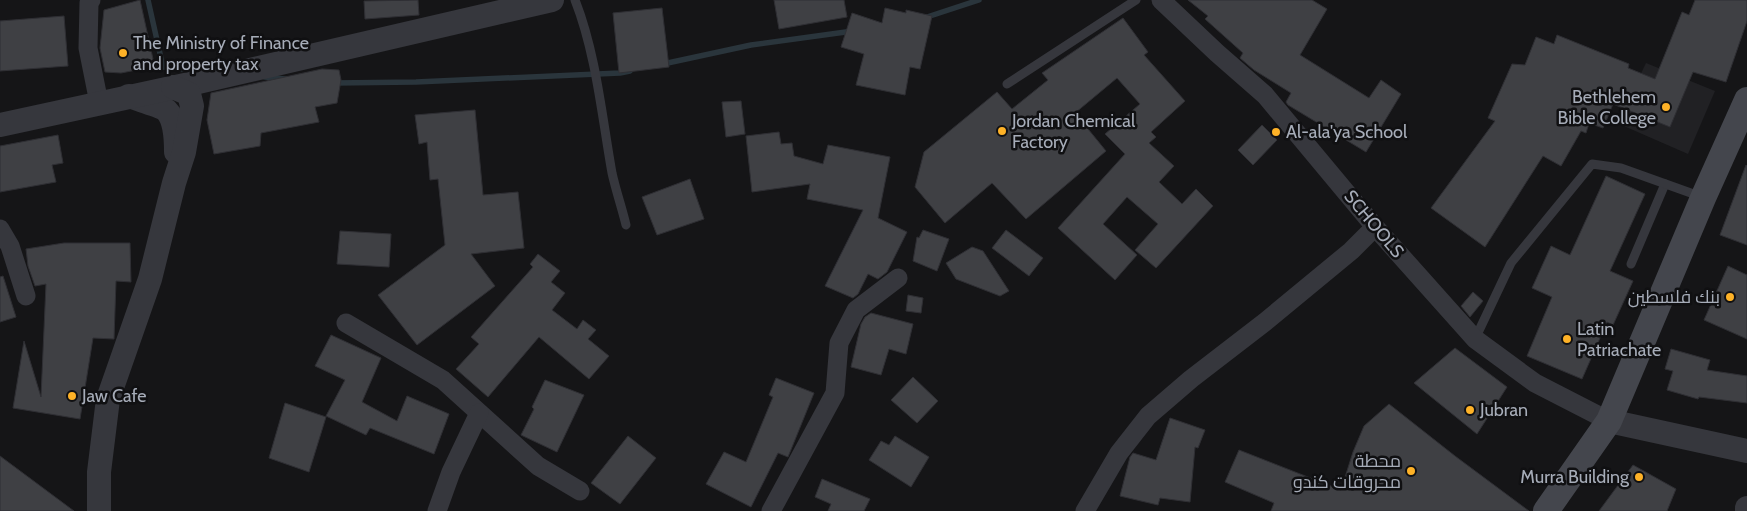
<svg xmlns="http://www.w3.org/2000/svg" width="1747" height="511" font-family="Cabin,Cairo,sans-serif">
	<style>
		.built { fill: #212124 }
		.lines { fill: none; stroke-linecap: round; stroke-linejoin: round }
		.stream { stroke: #2a353c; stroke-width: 5.5 }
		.building { fill: #3f4044; stroke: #2f2f34 }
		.service { stroke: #36373d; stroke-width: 9 }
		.minor { stroke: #36373d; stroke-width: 19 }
		.tertiary { stroke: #36373d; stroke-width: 24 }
		.secondary { stroke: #44464d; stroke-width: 26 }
		.poi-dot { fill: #feb227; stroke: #101012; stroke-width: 2 }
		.labels { text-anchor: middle; stroke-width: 5; stroke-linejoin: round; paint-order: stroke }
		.poi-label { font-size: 18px; fill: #a6acb8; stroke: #101012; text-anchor: start }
		.street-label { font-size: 18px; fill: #a6acb8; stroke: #101012 }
	</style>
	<rect width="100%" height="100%" fill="#151517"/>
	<polygon class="built" points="1646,63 1715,91 1688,154 1617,123"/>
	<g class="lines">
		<g class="stream">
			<polyline points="148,0 163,67 203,71"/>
			<polyline points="924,18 979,0"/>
			<polyline points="663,64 751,45 853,31"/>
			<polyline points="265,77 285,79"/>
			<polyline points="334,83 416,82 620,73 630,71"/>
		</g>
	</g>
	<g class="building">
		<polygon points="140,0 153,59 152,67 121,73 105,72 100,48 104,10"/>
		<polygon points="418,0 419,15 365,19 364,1"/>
		<polygon points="774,0 844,0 847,17 779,29"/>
		<polygon points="1188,0 1312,0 1327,9 1300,55 1369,98 1381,80 1401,94 1366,152 1288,105 1286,102 1291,93 1254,70 1240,58 1243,53 1205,19 1208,16"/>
		<polygon points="1695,0 1747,0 1747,21 1726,82 1693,72 1670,127 1613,104 1603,128 1589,123 1586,133 1581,131 1561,166 1543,156 1485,247 1431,208 1495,121 1488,118 1512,64 1525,65 1536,37 1554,44 1557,35 1629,64 1628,68 1655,79 1682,12 1689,15"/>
		<polygon points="662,8 669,67 619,73 613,13"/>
		<polygon points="885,8 906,13 906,10 932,16 920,69 910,67 905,95 856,85 864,54 841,47 852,13 882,23"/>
		<polygon points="64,16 68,66 0,71 0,21"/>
		<polygon points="1123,18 1148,52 1144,55 1185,101 1151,132 1156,137 1149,143 1174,166 1159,182 1182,204 1196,189 1213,206 1156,268 1135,250 1158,224 1127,197 1103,224 1137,255 1115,280 1058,228 1125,154 1105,134 1140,104 1117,78 1075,113 1106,151 1026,219 992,183 945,223 915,187 924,152 997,92 1012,109 1048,80 1042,73"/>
		<polygon points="322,69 339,70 341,80 337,103 315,107 319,122 261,133 260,146 214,154 207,120 211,93"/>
		<polygon points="741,101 745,134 726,137 722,102"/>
		<polygon points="475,110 483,195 518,192 524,248 471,254 495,286 417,345 378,295 445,245 438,179 430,180 427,142 419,144 415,115"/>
		<polygon points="1262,125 1277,140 1253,165 1238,150"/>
		<polygon points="779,132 781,144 792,143 794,156 823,164 828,145 890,157 878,218 907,232 887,272 878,279 868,274 858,294 853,298 825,286 863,210 807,199 810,184 752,192 746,136"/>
		<polygon points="58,135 63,163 52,165 56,182 0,192 0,146"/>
		<polygon points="1746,165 1747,166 1747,245 1720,235"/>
		<polygon points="1606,176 1645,194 1610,271 1633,281 1613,325 1607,322 1582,379 1527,356 1552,297 1532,288 1551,246 1570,255"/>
		<polygon points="690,179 704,219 657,235 642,197"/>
		<polygon points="923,230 949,239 937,271 913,261 917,237 919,238"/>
		<polygon points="1006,230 1043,258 1029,276 992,248"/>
		<polygon points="340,231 391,234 389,267 337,264"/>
		<polygon points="64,243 130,243 131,282 116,281 114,339 93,338 80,419 13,408 24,341 41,397 46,284 35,286 28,266 26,249"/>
		<polygon points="972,247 983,251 1009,291 1000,296 956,279 946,263"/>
		<polygon points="538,254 560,271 551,282 565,293 552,310 577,329 583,320 596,330 588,339 609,356 589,379 539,337 488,397 456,369 479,344 471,337 533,267 530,264"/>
		<polygon points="1728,266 1747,275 1747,339 1704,320"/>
		<polygon points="3,276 16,317 0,322 0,277"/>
		<polygon points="1473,292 1483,301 1470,317 1461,306"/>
		<polygon points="908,295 923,298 921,313 906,311"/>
		<polygon points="871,313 913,324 906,354 889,349 881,375 851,367 861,324 865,317"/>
		<polygon points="331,335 381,358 362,402 397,421 407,396 449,414 434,454 370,428 366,435 326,416 345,380 315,366"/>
		<polygon points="1455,348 1507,387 1477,434 1414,383"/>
		<polygon points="1671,349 1710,360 1707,370 1747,376 1747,403 1699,397 1698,399 1667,390 1673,371 1665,369"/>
		<polygon points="913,377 938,401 917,423 891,400"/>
		<polygon points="776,378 814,393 788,457 778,453 751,507 706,484 724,452 746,462 773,397 769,395"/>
		<polygon points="545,380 584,395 557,452 521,435 534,409 532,407"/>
		<polygon points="285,403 326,417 309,472 269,458"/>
		<polygon points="1389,404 1455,456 1529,511 1271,511 1274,503 1225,482 1239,450 1341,490 1353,452 1364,426"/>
		<polygon points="1170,418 1205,430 1198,448 1195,447 1190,502 1160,498 1158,505 1120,496 1130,457 1133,453 1156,460"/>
		<polygon points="628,436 656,458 620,504 591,483"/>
		<polygon points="895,436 929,457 911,487 869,460 881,441 889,445"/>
		<polygon points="0,456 74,511 0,511"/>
		<polygon points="1633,465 1676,489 1667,511 1599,511"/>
		<polygon points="822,479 870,499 864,511 828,511 831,504 815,497"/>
	</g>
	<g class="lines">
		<g class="service">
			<path d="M575 0C596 53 602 117 612 173 616 191 622 208 626 225"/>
			<polyline points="1007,84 1136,0"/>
			<polyline points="1631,264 1665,184"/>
			<polyline points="1475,339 1511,263 1592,164 1621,168 1702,197"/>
		</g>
		<g class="minor">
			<polyline points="91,0 89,3 88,48 99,103"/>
			<polyline points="1161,0 1217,53 1265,95 1375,227 1475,339 1535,383 1609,421"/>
			<polyline points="0,229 10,246 26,296"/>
			<polyline points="346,323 443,380 538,466 580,491"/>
			<polyline points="437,511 451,472 479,413"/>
			<polyline points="771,511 835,393 839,343 856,310 898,278"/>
			<polyline points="1085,511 1119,453 1148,416 1191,379 1265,322 1351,251 1375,227"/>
		</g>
		<g class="tertiary">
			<path d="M129 96C136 99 161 106 166 110 176 120 176 139 176 152"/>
			<polyline points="0,125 194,83 552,0"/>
			<polyline points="1609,421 1747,451"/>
			<polyline points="99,511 99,472 108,399 150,279 174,183 184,152 192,106 189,94 173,87"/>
			<polyline points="1747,511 1747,508"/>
		</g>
		<polyline class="secondary" points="1546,511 1609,421 1703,198 1747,100"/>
	</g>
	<g class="poi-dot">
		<circle cx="123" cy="53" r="5"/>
		<circle cx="1666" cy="107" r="5"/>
		<circle cx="1002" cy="131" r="5"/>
		<circle cx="1276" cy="132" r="5"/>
		<circle cx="1730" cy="297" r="5"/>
		<circle cx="1567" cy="339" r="5"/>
		<circle cx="72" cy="396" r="5"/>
		<circle cx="1470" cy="410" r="5"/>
		<circle cx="1411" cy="471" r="5"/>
		<circle cx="1639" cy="477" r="5"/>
	</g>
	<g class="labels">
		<g class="poi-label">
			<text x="133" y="49">The Ministry of Finance<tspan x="133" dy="21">and property tax</tspan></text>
			<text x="1656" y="103" text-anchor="end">Bethlehem<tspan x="1656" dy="21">Bible College</tspan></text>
			<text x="1012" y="127">Jordan Chemical<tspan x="1012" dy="21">Factory</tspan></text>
			<text x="1286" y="138">Al-ala'ya School</text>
			<text x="1720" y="303" text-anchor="end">بنك فلسطين</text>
			<text x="1577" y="335">Latin<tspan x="1577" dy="21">Patriachate</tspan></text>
			<text x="82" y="402">Jaw Cafe</text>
			<text x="1480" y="416">Jubran</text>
			<text x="1401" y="467" text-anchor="end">محطة<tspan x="1401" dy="21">محروقات كندو</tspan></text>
			<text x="1629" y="483" text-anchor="end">Murra Building</text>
		</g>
		<g class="street-label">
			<text transform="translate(1374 224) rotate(50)" y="6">SCHOOLS</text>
		</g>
	</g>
</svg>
